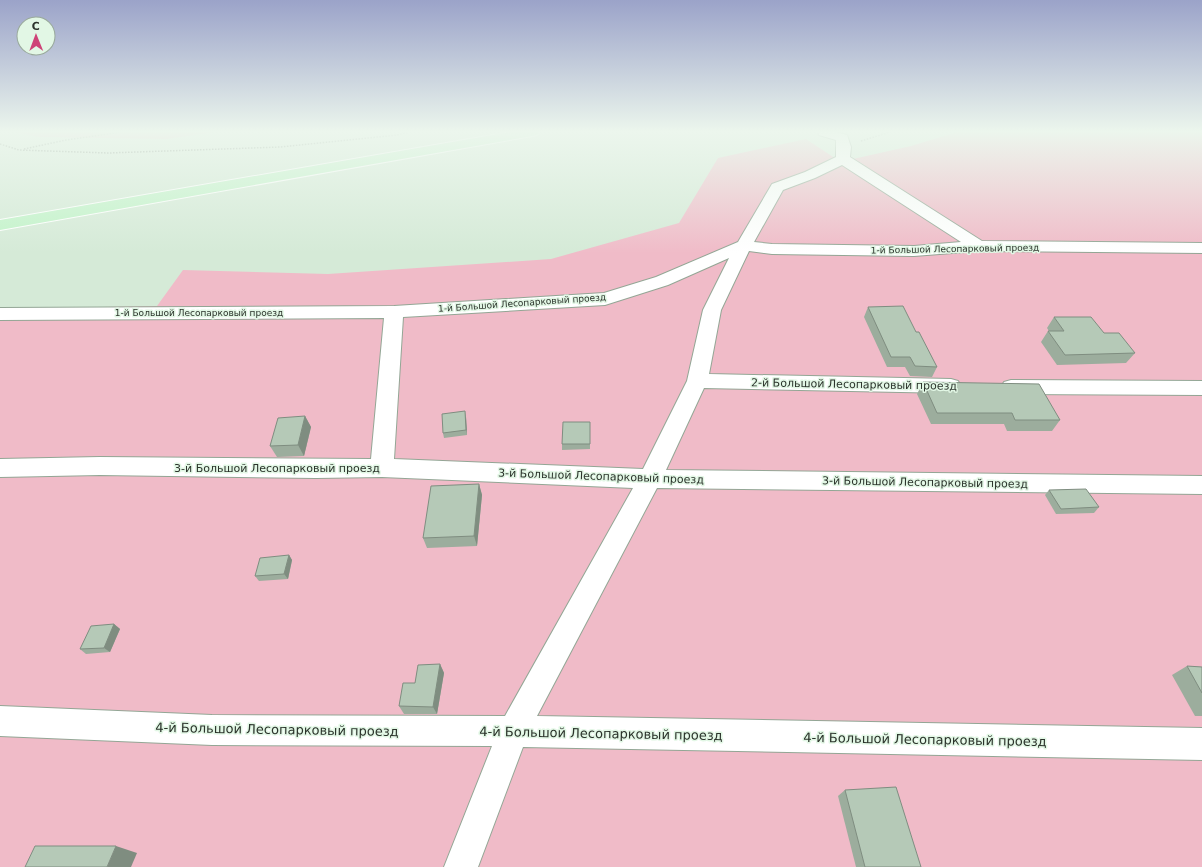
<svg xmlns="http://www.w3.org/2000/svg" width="1202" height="867" font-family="'DejaVu Sans',sans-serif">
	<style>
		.green { fill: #f0bbc8 }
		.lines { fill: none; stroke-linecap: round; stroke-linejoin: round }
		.minor-casing { stroke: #93a695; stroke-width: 2 }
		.major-casing { stroke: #fff; stroke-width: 2 }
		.path { stroke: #7b897c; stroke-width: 1.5; stroke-dasharray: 1.5 1.5; stroke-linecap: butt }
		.minor { fill: #fff; fill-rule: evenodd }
		.major { fill: #c1f3c8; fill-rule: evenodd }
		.wall { fill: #9cad9d }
		.shaded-wall { fill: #7f8d80 }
		.building { fill: #b5c9b7; stroke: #7f8d80 }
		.labels { text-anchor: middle; stroke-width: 3; stroke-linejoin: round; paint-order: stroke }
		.far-street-label { font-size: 9px; fill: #2b332b; stroke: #e2f7e5 }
		.street-label { font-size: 11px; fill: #2b332b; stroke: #e2f7e5 }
		.near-street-label { font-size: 13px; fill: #2b332b; stroke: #e2f7e5 }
	</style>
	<rect width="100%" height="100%" fill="#d5ead7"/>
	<g class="green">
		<polygon points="15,132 215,132 167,139 39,137"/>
		<polygon points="957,132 1202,132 1202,243 983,242 853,159 911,146"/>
		<polygon points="806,139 969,247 1202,250 1202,867 0,867 0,309 157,306 183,270 328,274 551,259 679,223 718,158"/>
	</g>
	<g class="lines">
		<g class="minor-casing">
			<g id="minor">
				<path d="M818 132H836L847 135 851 147 850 157 982 241 1202 243V253L978 251 914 256 772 254 749 251 721 310 709 374 951 379 958 381 961 386 958 391 951 393 704 388 666 470 1202 476V494L657 488 537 716 1202 728V760L523 747 478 867H444L492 746 212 745 0 736V706L212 715 505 716 633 488 382 477 316 478 100 475 0 477V459L100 457 371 459 384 318 0 320V308L394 306 604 293 656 277 738 242 772 184 805 172 836 157V140L819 135ZM842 165 961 242 914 246 772 244 754 242 783 190 815 178ZM729 258 703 310 687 381 643 469 394 459 403 317 605 305 668 285Z"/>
				<polygon points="1011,380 1202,381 1202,395 1011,394 1004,392 1001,387 1004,382"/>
			</g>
		</g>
		<g class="major-casing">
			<polygon id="major" points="510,132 539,132 537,135 532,136 0,230 0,220"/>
		</g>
		<g class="path">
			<polyline points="861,141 890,132"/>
			<polyline points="0,144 19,150 108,153 280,147 397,135 409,132"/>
			<polyline points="24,149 66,140 122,132"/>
		</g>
		<use href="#minor" class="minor"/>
		<use href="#major" class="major"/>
	</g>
	<g class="wall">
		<polygon points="868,307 916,332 937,367 932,377 910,376 905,367 887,367 864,317"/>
		<polygon points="1054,317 1135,353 1126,363 1057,365 1041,342 1048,331 1049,331 1047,328"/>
		<polygon points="923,382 1060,420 1052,431 1007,431 1004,424 931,424 917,394"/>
		<polygon points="305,416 311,427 304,456 277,457 270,446"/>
		<polygon points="466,417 467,435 444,438 443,433"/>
		<polygon points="590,422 590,449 562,450 562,444"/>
		<polygon points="479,484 482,495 477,546 427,548 423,538"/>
		<polygon points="1049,490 1099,507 1094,513 1056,514 1045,495"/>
		<polygon points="289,555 292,560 288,579 259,581 255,576"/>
		<polygon points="114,624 120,629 110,652 86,654 80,649"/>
		<polygon points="440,664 444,673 437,714 404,714 399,706 415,683"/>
		<polygon points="1187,666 1202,667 1202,716 1195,716 1172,675"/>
		<polygon points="845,790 921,867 856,867 838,796"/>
	</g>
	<g class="shaded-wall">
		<polygon points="465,411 466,417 467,435 466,430"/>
		<polygon points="305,416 311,427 304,456 298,445"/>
		<polygon points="479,484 482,495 477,546 474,536"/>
		<polygon points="289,555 292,560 288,579 284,574"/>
		<polygon points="114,624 120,629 110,652 104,648"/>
		<polygon points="440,664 444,673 437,714 433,707"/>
		<polygon points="116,846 137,853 131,867 107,867"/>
	</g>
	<g class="building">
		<polygon points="903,306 916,332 919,332 937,367 915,366 910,357 891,357 868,307"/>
		<polygon points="1054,317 1091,317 1104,333 1119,333 1135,353 1065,355 1048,331 1064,331"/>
		<polygon points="923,382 1039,384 1060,420 1015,420 1012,413 937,413"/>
		<polygon points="465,411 466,430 443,433 442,414"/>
		<polygon points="305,416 298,445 270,446 278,418"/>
		<polygon points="563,422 590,422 590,444 562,444"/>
		<polygon points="479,484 474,536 423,538 431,486"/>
		<polygon points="1086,489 1099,507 1061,509 1049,490"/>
		<polygon points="289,555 284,574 255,576 260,558"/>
		<polygon points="114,624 104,648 80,649 91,626"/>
		<polygon points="440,664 433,707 399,706 403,683 415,683 418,665"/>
		<polygon points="1187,666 1202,667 1202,693"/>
		<polygon points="896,787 921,867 865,867 845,790"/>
		<polygon points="35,846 116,846 107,867 25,867"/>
	</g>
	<linearGradient id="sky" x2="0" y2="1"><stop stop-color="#9ba3c9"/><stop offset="0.52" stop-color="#ecf6ed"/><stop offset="1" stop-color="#ecf6ed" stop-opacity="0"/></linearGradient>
	<rect width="1202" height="253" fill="url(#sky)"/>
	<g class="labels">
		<g class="far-street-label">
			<text transform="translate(955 249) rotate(-1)" y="3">1-й Большой Лесопарковый проезд</text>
			<text transform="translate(522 303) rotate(-4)" y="3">1-й Большой Лесопарковый проезд</text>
			<text x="199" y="316">1-й Большой Лесопарковый проезд</text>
		</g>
		<g class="street-label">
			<text transform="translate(854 384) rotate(1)" y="4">2-й Большой Лесопарковый проезд</text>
			<text x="277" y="472">3-й Большой Лесопарковый проезд</text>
			<text transform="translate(601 476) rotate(2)" y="4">3-й Большой Лесопарковый проезд</text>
			<text transform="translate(925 482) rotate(1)" y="4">3-й Большой Лесопарковый проезд</text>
		</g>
		<g class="near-street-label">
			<text transform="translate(277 729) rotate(1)" y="5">4-й Большой Лесопарковый проезд</text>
			<text transform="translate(601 733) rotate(1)" y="5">4-й Большой Лесопарковый проезд</text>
			<text transform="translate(925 739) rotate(1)" y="5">4-й Большой Лесопарковый проезд</text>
		</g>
	</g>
	<g transform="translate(36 36) rotate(359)"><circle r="19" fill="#e2f7e5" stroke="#99a99b"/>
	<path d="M0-3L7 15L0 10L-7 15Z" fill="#ce4377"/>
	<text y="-6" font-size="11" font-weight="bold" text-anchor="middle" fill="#2b332b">С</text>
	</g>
</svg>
